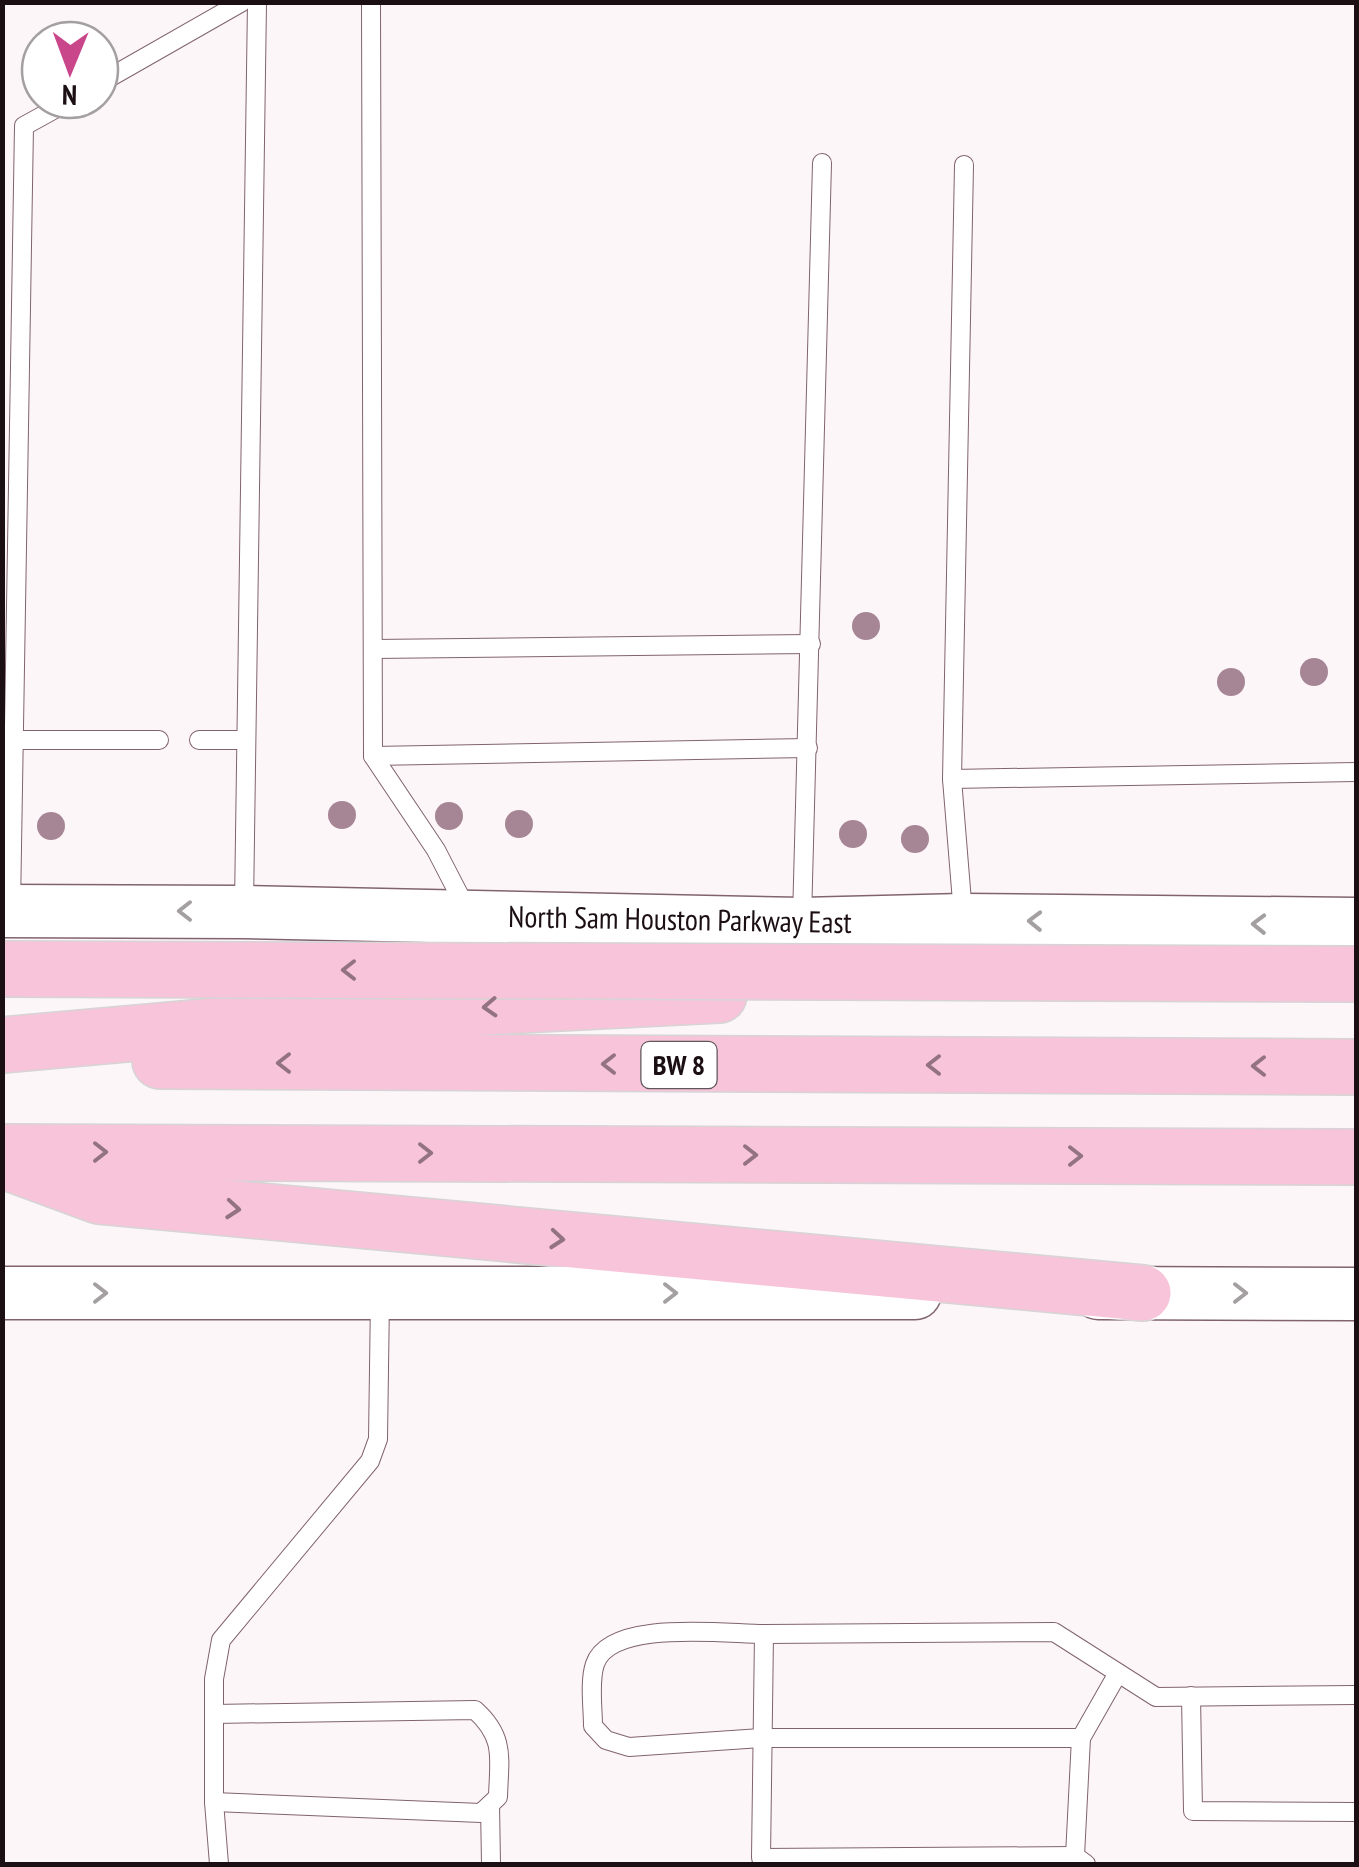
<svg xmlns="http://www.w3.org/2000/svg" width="1359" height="1867" font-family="'PT Sans Narrow',sans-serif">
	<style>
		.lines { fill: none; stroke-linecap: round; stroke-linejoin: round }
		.service-casing { stroke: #80636f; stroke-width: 20 }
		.secondary-casing { stroke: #80636f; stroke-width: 55 }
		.motorway-casing { stroke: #d6d4d5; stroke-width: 58 }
		.service { stroke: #fff; stroke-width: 18 }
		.secondary { stroke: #fff; stroke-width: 52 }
		.motorway { stroke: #f7c4da; stroke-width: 55 }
		.motorway-bridge-casing { stroke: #d6d4d5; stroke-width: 58; stroke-linecap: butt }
		.motorway-bridge { stroke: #f7c4da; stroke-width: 55 }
		.tree { fill: #a68595 }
		.oneway { stroke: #a49fa1 }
		.oneway2 { stroke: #947381 }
		.labels { text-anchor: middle; stroke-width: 8; stroke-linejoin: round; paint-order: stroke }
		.shield { fill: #fff; stroke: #5f575a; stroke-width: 2.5 }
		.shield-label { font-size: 28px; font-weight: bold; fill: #1b0f14 }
		.street-label { font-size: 30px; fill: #1b0f14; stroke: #fff }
	</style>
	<rect width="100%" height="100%" fill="#fdf6f8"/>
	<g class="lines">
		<g class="service-casing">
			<g id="service">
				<polyline points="371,2 373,756 436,850 467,910"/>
				<polyline points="100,83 242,2"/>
				<polyline points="373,649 811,644"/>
				<polyline points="14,740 159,740"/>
				<polyline points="199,740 246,740"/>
				<polyline points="373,756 808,748"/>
				<polyline points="952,779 1356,772"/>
				<polyline points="244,906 257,2"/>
				<polyline points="11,907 24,126 71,100"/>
				<polyline points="963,914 952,779 964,165"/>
				<polyline points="802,919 822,163"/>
				<path d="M764 1634C724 1634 610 1619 595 1664 589 1681 593 1708 593 1726L606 1740 629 1747 761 1738H1081"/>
				<polyline points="1191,1696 1193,1811 1356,1812"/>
				<path d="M214 1802 481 1813 498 1797C499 1759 506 1738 475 1710L214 1714"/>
				<polyline points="490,1805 491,1864"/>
				<polyline points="1075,1856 1081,1738 1118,1673"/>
				<polyline points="219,1864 214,1802 214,1679 221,1640 370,1461 378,1439 380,1298"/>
				<polyline points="1086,1864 1075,1856 761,1858 764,1634 1054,1632 1156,1697 1356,1695"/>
			</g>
		</g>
		<g class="secondary-casing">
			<g id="secondary">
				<polyline points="2,911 243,912 802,924 963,920 1356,924"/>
				<polyline points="2,1293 915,1293"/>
				<polyline points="1098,1293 1356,1294"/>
			</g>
		</g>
		<g class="motorway-casing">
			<g id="motorway">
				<polyline points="2,1045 349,1014 719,995"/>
				<polyline points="160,1061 1356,1067"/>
				<polyline points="2,1152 1356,1157"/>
				<polyline points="15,1165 99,1196 1143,1293"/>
			</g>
		</g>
		<use href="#service" class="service"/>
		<use href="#secondary" class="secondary"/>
		<use href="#motorway" class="motorway"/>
		<g class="motorway-bridge-casing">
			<polyline id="motorway-bridge" points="2,969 1356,974"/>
		</g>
		<use href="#motorway-bridge" class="motorway-bridge"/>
	</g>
	<g class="tree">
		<circle cx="866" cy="626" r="14"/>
		<circle cx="1314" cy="672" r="14"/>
		<circle cx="1231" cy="682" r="14"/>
		<circle cx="342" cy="815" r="14"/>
		<circle cx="449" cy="816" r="14"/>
		<circle cx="519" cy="824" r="14"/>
		<circle cx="51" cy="826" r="14"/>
		<circle cx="853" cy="834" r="14"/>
		<circle cx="915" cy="839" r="14"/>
	</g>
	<defs><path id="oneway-chevron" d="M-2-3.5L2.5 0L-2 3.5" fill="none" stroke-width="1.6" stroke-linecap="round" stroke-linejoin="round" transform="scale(2.5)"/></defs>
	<g class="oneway">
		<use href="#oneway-chevron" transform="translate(185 911) rotate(-180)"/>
		<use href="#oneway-chevron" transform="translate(1035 921) rotate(-179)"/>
		<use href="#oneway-chevron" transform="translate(1259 924) rotate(-179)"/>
		<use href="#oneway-chevron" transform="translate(100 1293)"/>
		<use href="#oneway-chevron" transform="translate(670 1293)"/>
		<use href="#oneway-chevron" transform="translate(1240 1293)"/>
	</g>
	<g class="oneway2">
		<use href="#oneway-chevron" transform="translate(349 970) rotate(-180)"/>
		<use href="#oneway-chevron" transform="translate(490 1007) rotate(177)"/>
		<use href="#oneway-chevron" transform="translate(284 1063) rotate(-180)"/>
		<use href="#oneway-chevron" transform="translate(609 1064) rotate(-180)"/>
		<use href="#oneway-chevron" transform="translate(934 1065) rotate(-180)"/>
		<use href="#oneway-chevron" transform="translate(1259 1066) rotate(-180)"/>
		<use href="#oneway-chevron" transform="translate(100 1152)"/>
		<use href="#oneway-chevron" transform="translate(425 1153)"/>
		<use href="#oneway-chevron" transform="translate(750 1155)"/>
		<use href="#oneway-chevron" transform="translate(1075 1156)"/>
		<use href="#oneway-chevron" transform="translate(233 1209) rotate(5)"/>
		<use href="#oneway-chevron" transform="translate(557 1239) rotate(5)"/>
	</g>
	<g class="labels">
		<rect class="shield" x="641.5" y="1042" width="75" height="46" rx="8"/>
		<g class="shield-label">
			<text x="679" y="1075">BW 8</text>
		</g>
		<g class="street-label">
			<text transform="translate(680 920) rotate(1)" y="10">North Sam Houston Parkway East</text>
		</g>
	</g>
	<rect width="1359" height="1867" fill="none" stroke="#1b0f14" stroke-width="10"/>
	<g transform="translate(70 70) rotate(181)"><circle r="48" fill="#ffffff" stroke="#a49fa1" stroke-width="2.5"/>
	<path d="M0-8L18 38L0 25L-18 38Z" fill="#c9468b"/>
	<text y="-15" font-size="28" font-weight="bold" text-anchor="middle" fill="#1b0f14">N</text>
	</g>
</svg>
